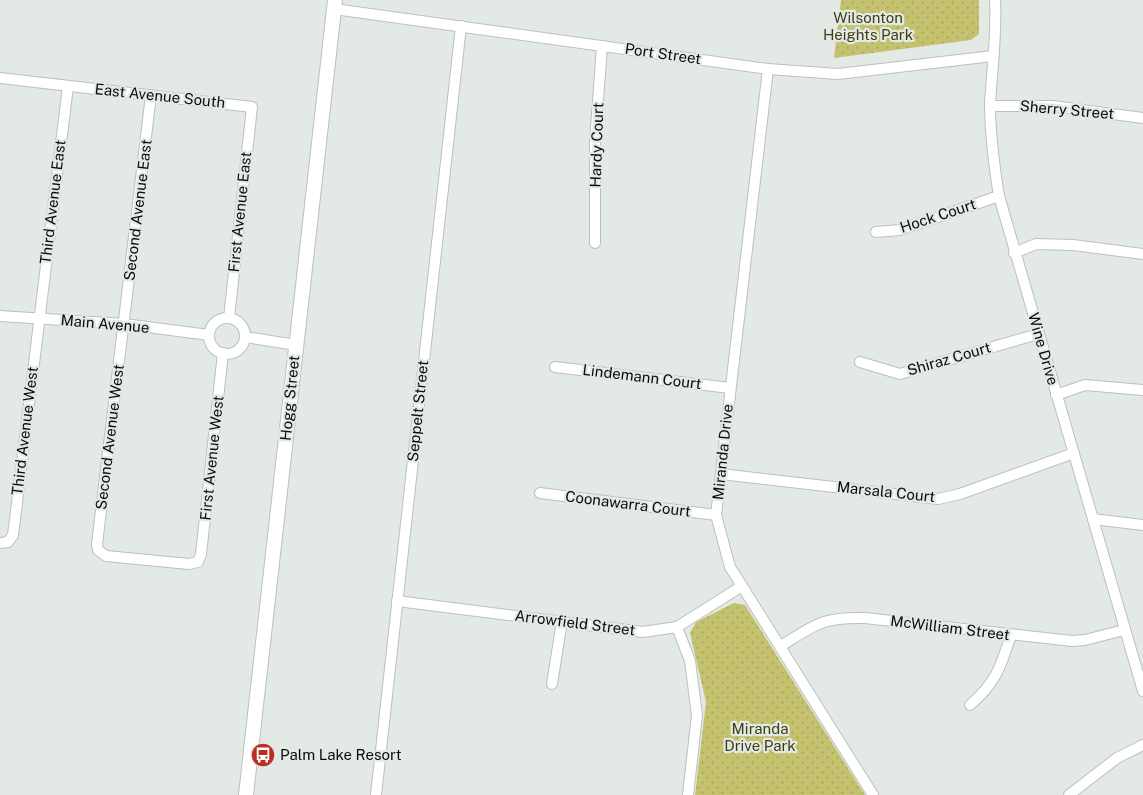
<svg xmlns="http://www.w3.org/2000/svg" width="1143" height="795" font-family="'Public Sans',sans-serif">
	<style>
		.green { fill: url(#green-dots) }
		.lines { fill: none; stroke-linecap: round; stroke-linejoin: round }
		.street-casing { stroke: #bbc1bd; stroke-width: 12 }
		.secondary-casing { stroke: #bbc1bd; stroke-width: 16 }
		.street { stroke: #fff; stroke-width: 10 }
		.secondary { stroke: #fff; stroke-width: 14 }
		.labels { text-anchor: middle; stroke-width: 4.5; stroke-linejoin: round; paint-order: stroke }
		.park-label { font-size: 15px; fill: #3e3d14; stroke: #e3e9e5 }
		.street-label { font-size: 15px; fill: #0a0c0b; stroke: #e3e9e5 }
		.poi-label { font-size: 15px; fill: #0a0c0b; stroke: #e3e9e5; text-anchor: start }
	</style>
	<defs>
		<pattern id="green-dots" width="8" height="8" patternUnits="userSpaceOnUse" patternTransform="scale(1.25)"><rect width="8" height="8" fill="#c5c26f"/><path d="M2 2h.1M6 6h.1" fill="none" stroke="#a8a65f" stroke-width="1.8" stroke-linecap="round"/></pattern>
	</defs>
	<rect width="100%" height="100%" fill="#e3e9e5"/>
	<g class="green">
		<polygon points="841,0 979,0 979,34 971,40 834,58"/>
		<polygon points="734,603 745,605 865,795 695,795 706,702 690,633 696,622"/>
	</g>
	<g class="lines">
		<g class="street-casing">
			<g id="street">
				<path d="M995 0C997 35 992 69 990 104 990 135 994 165 999 196L1143 691"/>
				<polyline points="334,9 768,69 838,74 993,56"/>
				<polyline points="768,69 716,515 730,567 873,795"/>
				<polyline points="0,78 252,107 229,318"/>
				<polyline points="151,95 97,544 98,550 106,556 189,564 198,562 201,554 223,353"/>
				<polyline points="990,106 1053,106 1143,118"/>
				<polyline points="876,232 900,230 999,196"/>
				<polyline points="595,243 595,141 602,46"/>
				<polyline points="1014,253 1036,244 1073,245 1143,254"/>
				<polyline points="0,316 124,324 209,335"/>
				<circle cx="227" cy="336" r="18"/>
				<polyline points="245,337 296,345"/>
				<polyline points="860,362 900,374 1038,334"/>
				<polyline points="555,367 730,388"/>
				<polyline points="1056,395 1085,385 1143,390"/>
				<polyline points="721,474 938,499 960,494 1074,453"/>
				<polyline points="540,493 716,515"/>
				<polyline points="1093,519 1143,525"/>
				<polyline points="0,543 8,542 13,535 68,86"/>
				<polyline points="397,601 643,632 677,627 742,586"/>
				<polyline points="677,627 690,661 697,715 688,795"/>
				<path d="M781 646C816 624 822 617 865 618L1072 641 1085 640 1124 630"/>
				<polyline points="552,684 562,621"/>
				<path d="M970 705C996 683 1001 666 1011 635"/>
				<polyline points="376,795 461,26"/>
				<polyline points="1069,795 1117,758 1143,745"/>
			</g>
		</g>
		<g class="secondary-casing">
			<polyline id="secondary" points="246,795 335,0"/>
		</g>
		<use href="#street" class="street"/>
		<use href="#secondary" class="secondary"/>
	</g>
	<defs>
		<g id="bus-disc" transform="scale(1.25)"><circle r="9.5" fill="#bb2e20" stroke="#e3e9e5"/><path d="M-5-6H5V4H4V6H2V4H-2V6H-4V4H-5ZM-3.5-4V0h7V-4ZM-3.5 1.2v1.5H-2V1.2ZM2 1.2v1.5H3.5V1.2Z" fill="#fff"/></g>
	</defs>
	<g fill-rule="evenodd">
		<use href="#bus-disc" x="263" y="755"/>
	</g>
	<g class="labels">
		<g class="park-label">
			<text x="868" y="23">Wilsonton<tspan x="868" dy="17">Heights Park</tspan></text>
			<text x="760" y="734">Miranda<tspan x="760" dy="17">Drive Park</tspan></text>
		</g>
		<g class="street-label">
			<text transform="translate(663 54) rotate(8)" y="5">Port Street</text>
			<text transform="translate(160 96) rotate(6)" y="5">East Avenue South</text>
			<text transform="translate(1067 110) rotate(5)" y="5">Sherry Street</text>
			<text transform="translate(597 145) rotate(-88)" y="5">Hardy Court</text>
			<text transform="translate(53 202) rotate(-83)" y="5">Third Avenue East</text>
			<text transform="translate(138 210) rotate(-83)" y="5">Second Avenue East</text>
			<text transform="translate(240 212) rotate(-84)" y="5">First Avenue East</text>
			<text transform="translate(938 216) rotate(-18)" y="5">Hock Court</text>
			<text transform="translate(105 324) rotate(5)" y="5">Main Avenue</text>
			<text transform="translate(1043 349) rotate(74)" y="5">Wine Drive</text>
			<text transform="translate(949 359) rotate(-16)" y="5">Shiraz Court</text>
			<text transform="translate(642 377) rotate(7)" y="5">Lindemann Court</text>
			<text transform="translate(290 398) rotate(-84)" y="5">Hogg Street</text>
			<text transform="translate(418 411) rotate(-84)" y="5">Seppelt Street</text>
			<text transform="translate(25 431) rotate(-83)" y="5">Third Avenue West</text>
			<text transform="translate(110 437) rotate(-83)" y="5">Second Avenue West</text>
			<text transform="translate(723 452) rotate(-84)" y="5">Miranda Drive</text>
			<text transform="translate(212 458) rotate(-84)" y="5">First Avenue West</text>
			<text transform="translate(886 492) rotate(6)" y="5">Marsala Court</text>
			<text transform="translate(628 504) rotate(7)" y="5">Coonawarra Court</text>
			<text transform="translate(575 623) rotate(7)" y="5">Arrowfield Street</text>
			<text transform="translate(950 628) rotate(7)" y="5">McWilliam Street</text>
		</g>
		<g class="poi-label">
			<text x="280" y="760">Palm Lake Resort</text>
		</g>
	</g>
</svg>
